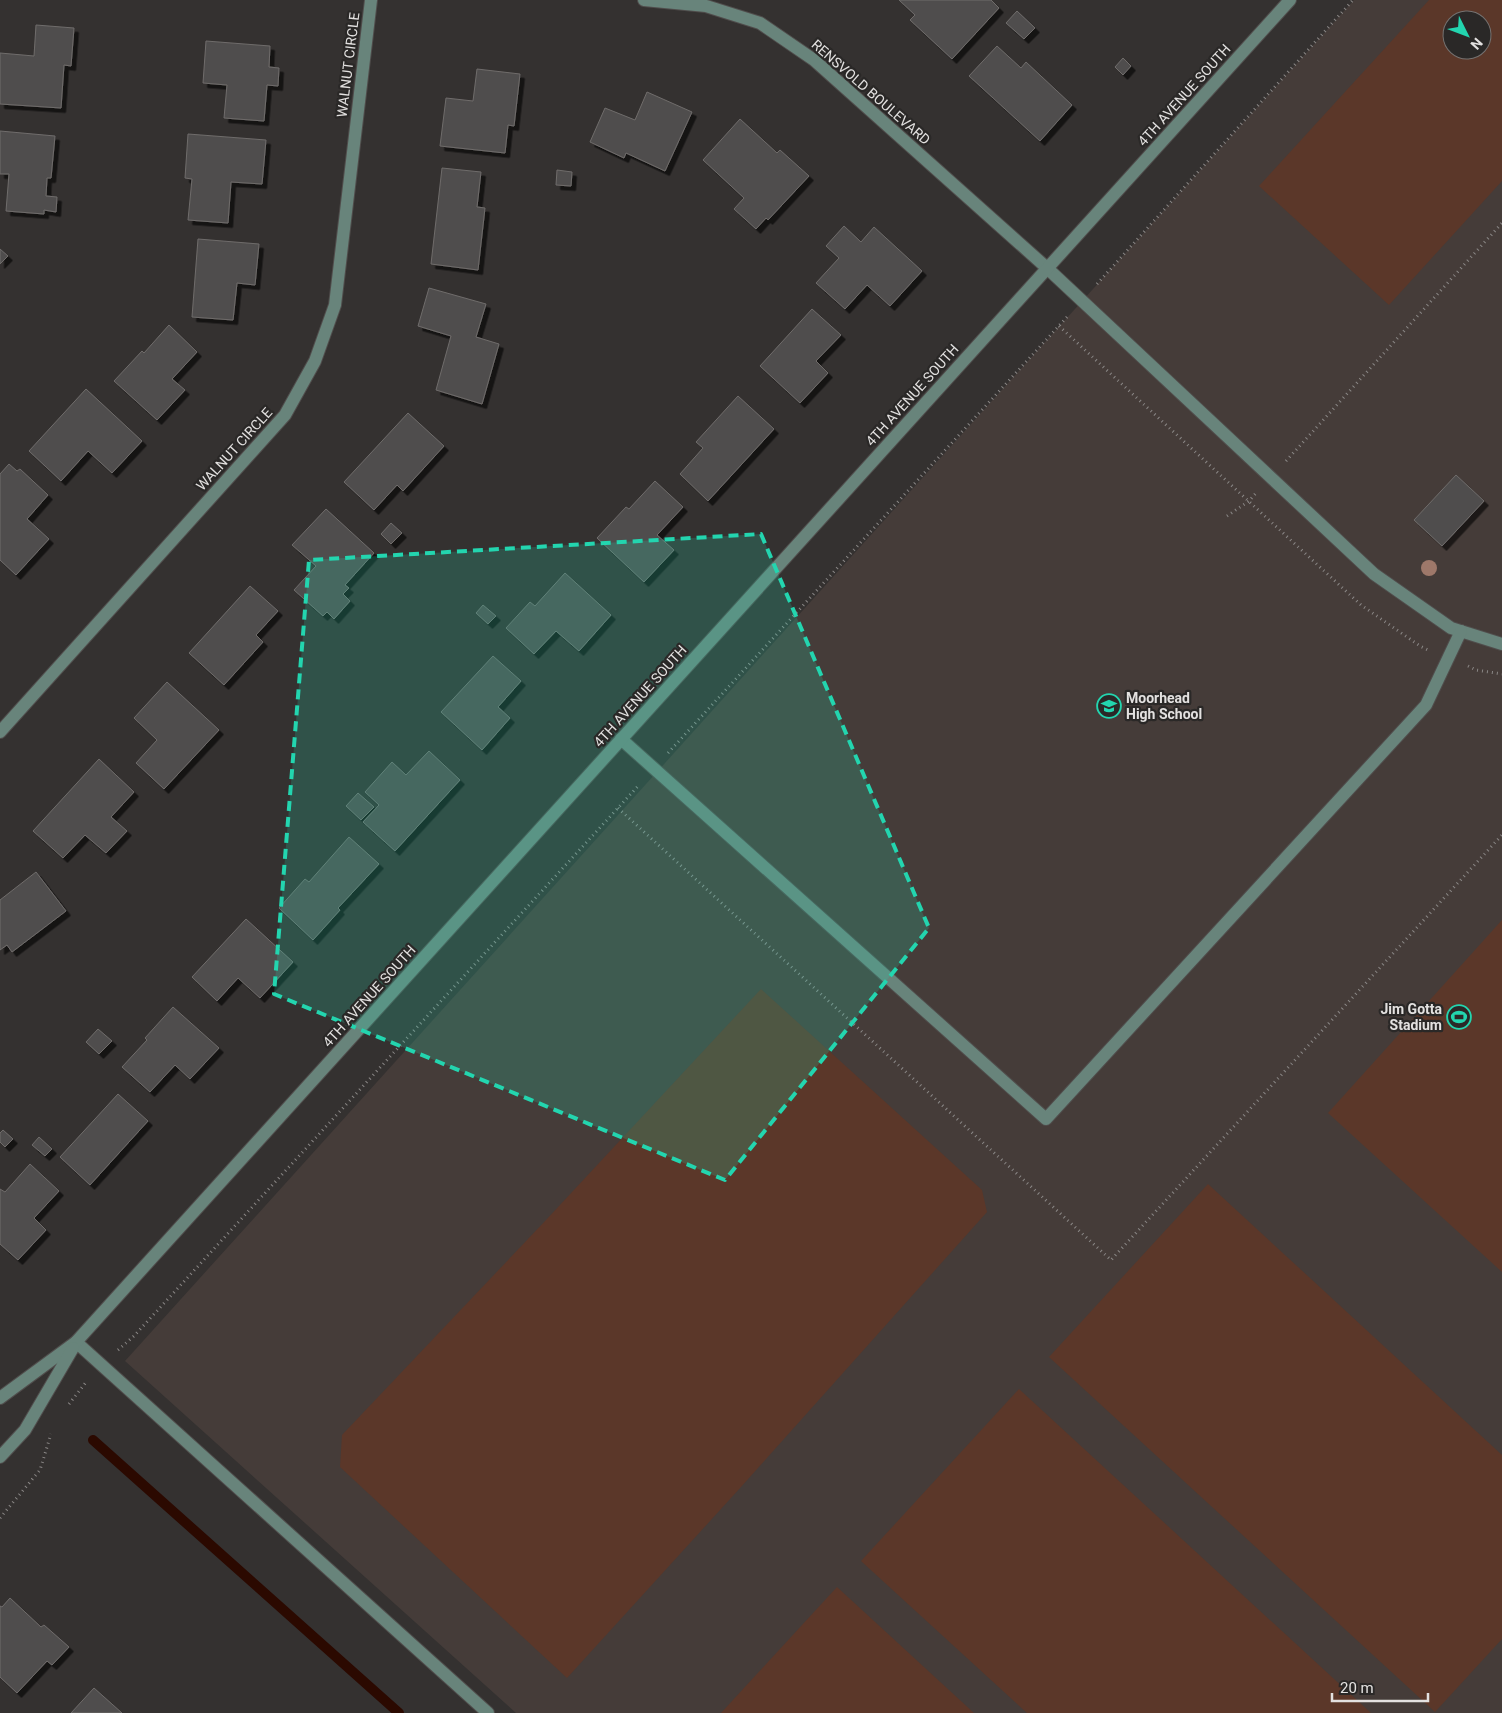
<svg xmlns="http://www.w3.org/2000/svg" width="1502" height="1713" font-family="Roboto,sans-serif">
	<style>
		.built { fill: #453c39; fill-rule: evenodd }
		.green { fill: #5b3729; fill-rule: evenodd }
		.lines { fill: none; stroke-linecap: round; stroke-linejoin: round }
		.stream { stroke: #2b0900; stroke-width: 10 }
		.building { fill: #504e4d; stroke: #6f6c6b; filter: url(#shadow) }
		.minor-casing { stroke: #504d4c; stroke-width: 14 }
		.path { stroke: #8b8887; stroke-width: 3; stroke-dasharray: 1 4; stroke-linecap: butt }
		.minor { stroke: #68847b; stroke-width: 12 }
		.tree { fill: #9e786a }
		.marked { fill: #23d5af; fill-opacity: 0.2; stroke: #23d5af; stroke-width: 4; stroke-dasharray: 10 6; stroke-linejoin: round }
		.labels { text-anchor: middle; stroke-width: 4.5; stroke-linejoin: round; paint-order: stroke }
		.street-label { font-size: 14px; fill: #e3e1e0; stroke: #2a2827 }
		.poi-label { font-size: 14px; font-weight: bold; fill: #e3e1e0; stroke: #2a2827; text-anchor: start }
	</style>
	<defs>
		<filter id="shadow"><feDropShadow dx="4.5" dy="4.5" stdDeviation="0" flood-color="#0009"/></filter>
	</defs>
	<rect width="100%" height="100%" fill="#343130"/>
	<path class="built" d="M1354 0H1502V1713H516L125 1361ZM1452 20H1482V50H1452Z"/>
	<g class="green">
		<path d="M1429 0H1502V181L1389 305 1259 186ZM1452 20H1482V50H1452Z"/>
		<polygon points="1502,920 1502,1272 1328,1113"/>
		<polygon points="761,989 982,1190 987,1212 741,1487 567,1678 340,1467 342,1435 546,1220"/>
		<polygon points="1208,1184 1502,1455 1502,1639 1435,1712 1049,1357"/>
		<polygon points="1019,1389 1371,1713 1027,1713 861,1561"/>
		<polygon points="837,1587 974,1713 721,1713"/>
	</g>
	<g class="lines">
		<polyline class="stream" points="93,1440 399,1713"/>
	</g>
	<g class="building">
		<polygon points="899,0 991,0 999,8 952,59 910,20 915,15"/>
		<polygon points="1017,11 1035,28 1024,39 1006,23"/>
		<polygon points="36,25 74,28 71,66 64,65 61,108 0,104 0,53 34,56"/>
		<polygon points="206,41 270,46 269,67 279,68 278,86 267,85 264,121 224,118 227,85 203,83"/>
		<polygon points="997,46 1021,68 1026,62 1072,105 1040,141 969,76"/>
		<polygon points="1123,58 1131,66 1123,75 1115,67"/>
		<polygon points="477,69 520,74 514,126 508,125 505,153 440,146 446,98 473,101"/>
		<polygon points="647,92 692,112 665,171 626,153 624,158 590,142 605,108 635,120"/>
		<polygon points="740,119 777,153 780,150 809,176 768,220 766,218 756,229 734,209 744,198 703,160"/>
		<polygon points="0,131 55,136 51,178 47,178 46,196 57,197 56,212 44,210 44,214 6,211 9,174 0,174"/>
		<polygon points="188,134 266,140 262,184 231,182 228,223 188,220 192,179 185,178"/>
		<polygon points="442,168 481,172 477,207 485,208 478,270 431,264"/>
		<polygon points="557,170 572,172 571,186 556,185"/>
		<polygon points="844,226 861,242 874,227 922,271 890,306 867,285 845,309 816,283 839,258 826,246"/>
		<polygon points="198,239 259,244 255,285 237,283 233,320 192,317"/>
		<polygon points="0,249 8,256 0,264"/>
		<polygon points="429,288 486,304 476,337 499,344 482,404 436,390 451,336 418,326"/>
		<polygon points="812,309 841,335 816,361 828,373 800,403 760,366"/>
		<polygon points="169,325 197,352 172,379 185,390 157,420 114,381 142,351 144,353"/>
		<polygon points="86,389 142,441 112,473 88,451 61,481 29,451"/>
		<polygon points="738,396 774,429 708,501 680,474 703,448 696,442"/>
		<polygon points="408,413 444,446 403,491 397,485 374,510 344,482"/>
		<polygon points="9,464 17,471 20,469 48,495 27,519 49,539 16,575 0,560 0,474"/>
		<polygon points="1456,475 1484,501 1442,546 1414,520"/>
		<polygon points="655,481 683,507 657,535 674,550 644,582 597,538 626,507 629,509"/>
		<polygon points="326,509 374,553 345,585 349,588 343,594 350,601 334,619 327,612 323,616 294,590 316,566 292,545"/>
		<polygon points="391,523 402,533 391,544 381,534"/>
		<polygon points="565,573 611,615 579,651 556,631 534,654 506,628 530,602 535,606"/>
		<polygon points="250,586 278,611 256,635 263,642 224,685 189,653"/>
		<polygon points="483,605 496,616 488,624 476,613"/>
		<polygon points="493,656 521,681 498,707 510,718 482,750 441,712"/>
		<polygon points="167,682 219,730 164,789 136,763 157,740 134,718"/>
		<polygon points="429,751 460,780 395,851 363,822 379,805 365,792 392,762 406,775"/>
		<polygon points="99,759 134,792 111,817 127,831 106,853 85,835 63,858 33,831"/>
		<polygon points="358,793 374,807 361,820 346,806"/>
		<polygon points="349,837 379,864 338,908 340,910 313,940 279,908 305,879 309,882"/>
		<polygon points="36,872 66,911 12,952 7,945 0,950 0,900"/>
		<polygon points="246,919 293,962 260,998 238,978 217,1001 192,977"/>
		<polygon points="173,1007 219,1048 190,1079 175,1065 150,1092 122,1067 147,1040 145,1038"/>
		<polygon points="98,1029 112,1041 99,1054 86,1042"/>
		<polygon points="118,1094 148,1121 90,1185 60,1157"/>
		<polygon points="3,1130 13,1139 5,1147 0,1142 0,1133"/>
		<polygon points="39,1137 52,1149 45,1156 32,1145"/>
		<polygon points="30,1164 59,1191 34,1218 46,1230 18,1260 0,1244 0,1189 5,1192"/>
		<polygon points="10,1598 41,1627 44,1625 69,1647 52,1665 47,1661 17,1693 0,1677 0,1606 2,1607"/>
		<polygon points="94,1688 122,1713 71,1713"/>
	</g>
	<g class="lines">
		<g class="minor-casing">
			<g id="minor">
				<polyline points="644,0 706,6 760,23 814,60 1047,268 1374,574 1451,628 1502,644"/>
				<polyline points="0,732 285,415 315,361 335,305 371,0"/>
				<polyline points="621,739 1046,1119 1426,705 1461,631"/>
				<polyline points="76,1342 488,1713"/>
				<polyline points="0,1398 76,1342 1290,0"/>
				<polyline points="0,1457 25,1430 73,1348"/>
			</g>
		</g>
		<g class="path">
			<polyline points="1097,284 1353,0"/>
			<polyline points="1059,326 1361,605 1420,646 1428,650"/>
			<polyline points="1286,461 1502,223"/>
			<polyline points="1227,516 1249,501 1256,493"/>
			<polyline points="1468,666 1476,670 1502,674"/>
			<polyline points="668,753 1067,317"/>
			<polyline points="618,808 1111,1260 1502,835"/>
			<polyline points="118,1350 134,1336 639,785"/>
			<polyline points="69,1404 87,1381"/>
			<polyline points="0,1518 40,1470 51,1434"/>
		</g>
		<use href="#minor" class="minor"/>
	</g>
	<circle class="tree" cx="1429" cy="568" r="8"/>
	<path class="marked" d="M761 534 929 928 725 1180 274 994 309 560Z"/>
	<defs>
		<g id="school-ring" transform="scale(1.25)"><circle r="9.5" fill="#2a2827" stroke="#23d5af" stroke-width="1.5"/><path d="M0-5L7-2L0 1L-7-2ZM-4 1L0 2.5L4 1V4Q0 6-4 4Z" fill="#23d5af"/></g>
		<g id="stadium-ring" transform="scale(1.25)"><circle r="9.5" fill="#2a2827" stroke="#23d5af" stroke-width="1.5"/><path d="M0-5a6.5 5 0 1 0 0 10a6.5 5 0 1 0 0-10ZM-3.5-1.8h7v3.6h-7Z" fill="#23d5af"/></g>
	</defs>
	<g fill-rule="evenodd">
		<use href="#school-ring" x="1109" y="706"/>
		<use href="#stadium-ring" x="1459" y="1017"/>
	</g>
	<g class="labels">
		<g class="street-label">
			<text transform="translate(348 65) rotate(-83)" y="5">WALNUT CIRCLE</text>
			<text transform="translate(871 92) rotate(41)" y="5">RENSVOLD BOULEVARD</text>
			<text transform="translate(1184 95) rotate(-48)" y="5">4TH AVENUE SOUTH</text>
			<text transform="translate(912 395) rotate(-48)" y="5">4TH AVENUE SOUTH</text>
			<text transform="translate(234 449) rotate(-48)" y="5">WALNUT CIRCLE</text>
			<text transform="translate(640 696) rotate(-48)" y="5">4TH AVENUE SOUTH</text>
			<text transform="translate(369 996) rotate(-48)" y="5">4TH AVENUE SOUTH</text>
		</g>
		<g class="poi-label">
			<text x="1126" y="703">Moorhead<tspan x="1126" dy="16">High School</tspan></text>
			<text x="1442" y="1014" text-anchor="end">Jim Gotta<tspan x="1442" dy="16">Stadium</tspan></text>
		</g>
	</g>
	<g transform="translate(1467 35) rotate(132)"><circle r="24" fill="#2a2827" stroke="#747271"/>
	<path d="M0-4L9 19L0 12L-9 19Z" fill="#23d5af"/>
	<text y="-8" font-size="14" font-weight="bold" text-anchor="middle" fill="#e3e1e0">N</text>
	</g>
	<path d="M1332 1693v8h96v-8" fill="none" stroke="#e3e1e0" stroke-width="2.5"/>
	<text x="1340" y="1693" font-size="15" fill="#e3e1e0" stroke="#2a2827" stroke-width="4" paint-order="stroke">20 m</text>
</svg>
